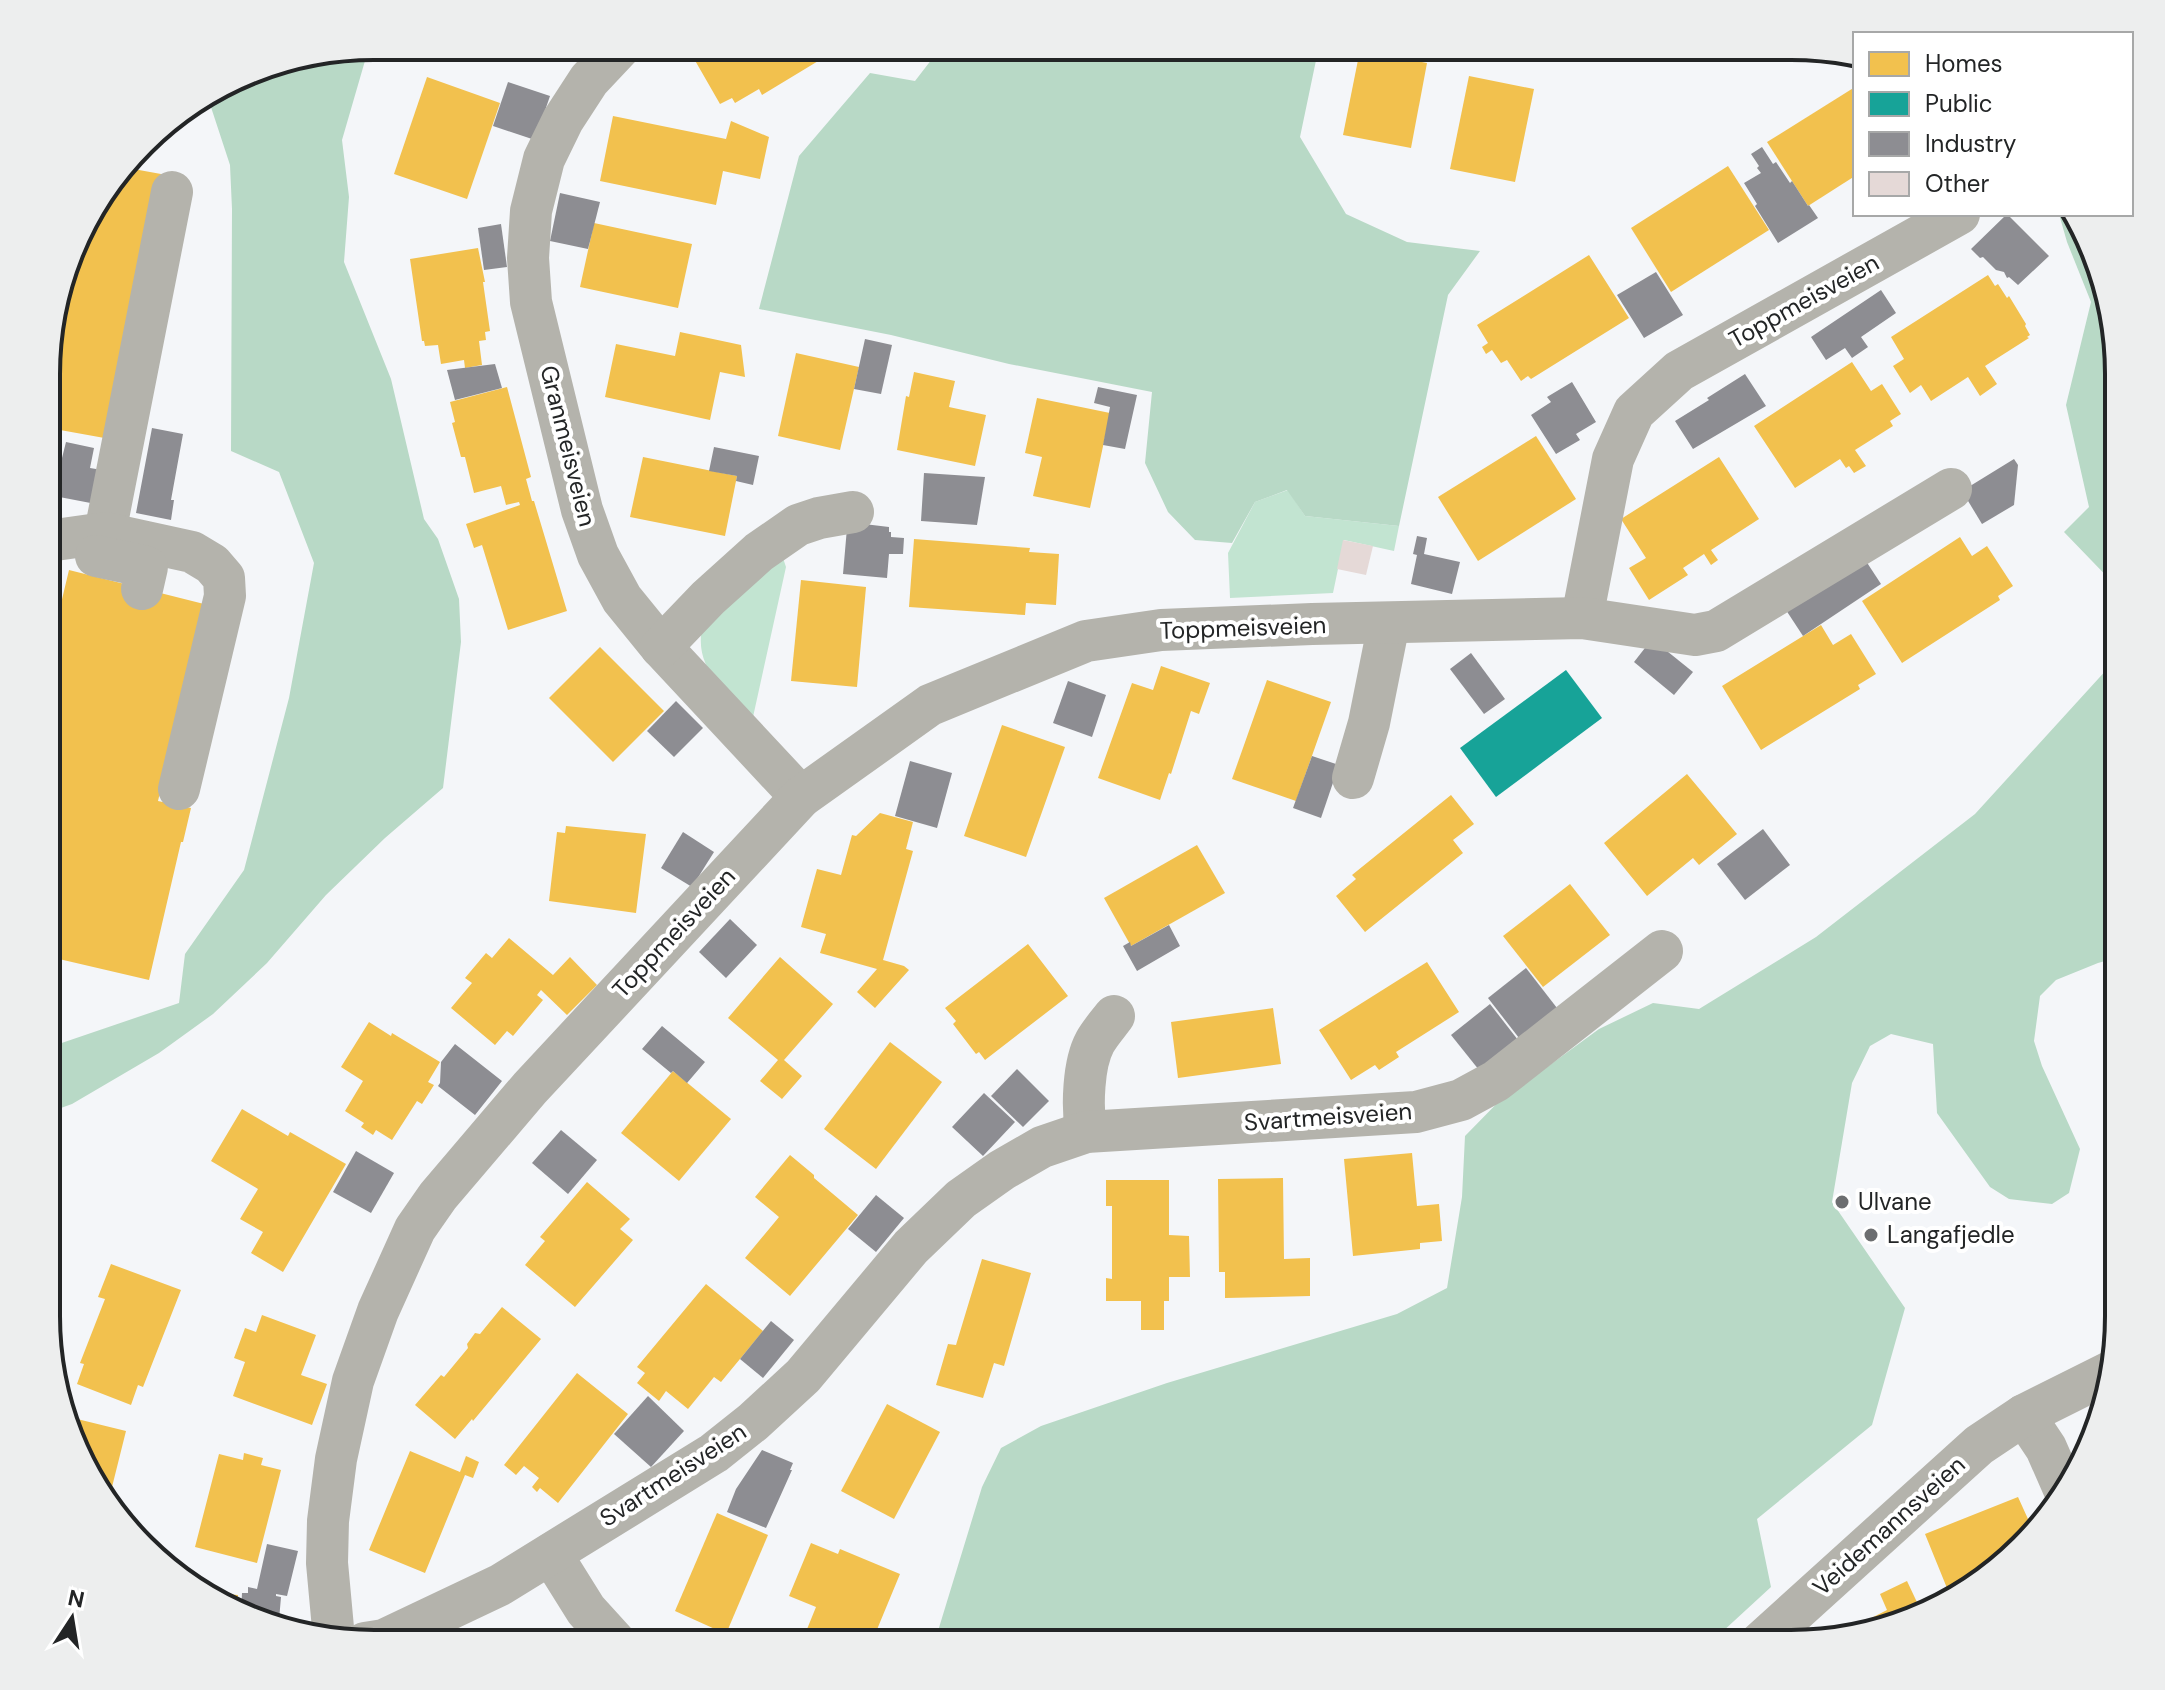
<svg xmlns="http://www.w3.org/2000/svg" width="2165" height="1690" font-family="'DM Sans',sans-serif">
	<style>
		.green { fill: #c2e4d1 }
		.forest { fill: #b8d9c6 }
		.homes { fill: #f2c14e }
		.public { fill: #17a398 }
		.industry { fill: #8d8d92 }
		.building { fill: #e5d9d7 }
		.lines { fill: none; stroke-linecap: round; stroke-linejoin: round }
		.minor { stroke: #b4b3ac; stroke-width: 42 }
		.poi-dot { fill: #6c6e70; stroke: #fff; stroke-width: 3 }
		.labels { text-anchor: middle; stroke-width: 8; stroke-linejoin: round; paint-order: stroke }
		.street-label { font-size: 24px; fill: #232526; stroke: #fff }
		.poi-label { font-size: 24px; fill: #232526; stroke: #fff; text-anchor: start }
		.rim { fill: none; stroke: #232526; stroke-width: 4 }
	</style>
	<rect width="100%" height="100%" fill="#f4f6f9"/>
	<g class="green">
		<polygon points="1288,490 1305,516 1399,526 1394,551 1344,540 1333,593 1230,598 1228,553 1255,502"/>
		<path d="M781 552 786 567 753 717C724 688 692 669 703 623Z"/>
	</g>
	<g class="forest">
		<polygon points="942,46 1319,46 1300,137 1346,214 1407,242 1480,251 1448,295 1399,526 1305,516 1287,490 1255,502 1232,543 1195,540 1168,512 1145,463 1152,392 1009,364 891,335 759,309 799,156 870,73 915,81"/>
		<polygon points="369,47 342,140 349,197 344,262 391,379 424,519 438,539 459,599 461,642 443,788 385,838 326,895 267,963 213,1014 159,1053 72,1104 47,1113 47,1048 179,1003 185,954 244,870 289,698 314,563 279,472 231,451 232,209 230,165 208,98 268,64"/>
		<polygon points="2059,214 2074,214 2085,229 2119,374 2119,589 2064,532 2089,507 2066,405 2091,302 2067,242"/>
		<polygon points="2119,656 2119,957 2098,963 2056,980 2040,996 2034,1041 2042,1066 2080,1149 2069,1193 2052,1204 2009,1199 1990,1187 1937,1113 1933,1044 1891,1034 1870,1046 1852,1083 1832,1202 1905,1308 1872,1425 1757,1519 1771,1587 1709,1644 934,1644 982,1487 1001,1448 1041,1426 1167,1383 1397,1314 1447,1288 1462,1197 1465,1136 1513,1087 1543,1070 1599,1029 1653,1003 1699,1009 1816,937 1975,814"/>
	</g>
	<g class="homes">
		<polygon points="702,46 843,46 762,95 759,89 735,103 732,98 720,104 693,57 704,50"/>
		<polygon points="1360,50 1427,63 1411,148 1343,135"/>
		<polygon points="1469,76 1534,89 1515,182 1450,169"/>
		<polygon points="427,77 500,103 467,199 394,174"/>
		<polygon points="1855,87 1855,176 1808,206 1767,142"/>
		<polygon points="613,116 726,139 731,121 769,137 760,179 723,171 716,205 600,181"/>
		<polygon points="129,163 128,168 161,174 110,439 49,428 49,331 90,210"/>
		<polygon points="1728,166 1769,230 1671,292 1631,228"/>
		<polygon points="594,223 692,244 678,308 580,287"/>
		<polygon points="478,248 485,282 483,282 490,331 485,332 486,340 479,341 482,365 465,368 464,360 441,364 438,345 425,346 424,341 422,341 410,259"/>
		<polygon points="1589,255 1629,318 1531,379 1528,376 1521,381 1507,360 1501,363 1492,350 1486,354 1482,347 1488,343 1477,325"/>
		<polygon points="1988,275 1995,286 1998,284 2007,298 2009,296 2026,324 2025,326 2030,335 2027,337 2029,338 1985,366 1997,384 1980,396 1968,377 1931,401 1921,385 1910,393 1893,366 1904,359 1891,337"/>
		<polygon points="680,332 741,345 745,377 720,372 710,420 605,397 616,344 675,356"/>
		<polygon points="796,353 859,367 840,450 778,436"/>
		<polygon points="1852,362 1871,391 1882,384 1901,414 1890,421 1893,426 1855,450 1866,466 1854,473 1849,466 1846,468 1840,459 1795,488 1754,426"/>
		<polygon points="914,372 955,381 949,407 986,415 975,466 897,450 906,396 909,397"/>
		<polygon points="507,387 531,477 526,479 532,501 534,501 567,611 508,630 482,545 474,548 466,524 520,505 519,502 506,505 501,486 474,493 465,457 461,457 452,423 455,422 450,402"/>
		<polygon points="1037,398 1110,413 1090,508 1033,496 1042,457 1025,453"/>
		<polygon points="1536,436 1576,499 1478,561 1438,497"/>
		<polygon points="643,457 737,476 725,536 630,517"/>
		<polygon points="1719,457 1759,519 1711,550 1718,560 1711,565 1704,554 1683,568 1688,575 1649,600 1629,568 1646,558 1621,519"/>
		<polygon points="1960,537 1972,556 1987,546 2013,586 1998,596 2000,600 1902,663 1862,601"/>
		<polygon points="914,539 1030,548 1029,552 1059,554 1056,605 1026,603 1025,615 909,607"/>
		<polygon points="69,570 204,604 158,801 191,808 183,842 181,842 149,980 59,959 59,961 48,958 48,822 50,814 48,813 48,658"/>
		<polygon points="801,580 866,587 857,687 791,681"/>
		<polygon points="1821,625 1833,645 1851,634 1876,674 1858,685 1860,689 1761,750 1722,686"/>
		<polygon points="600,647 664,711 613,762 549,698"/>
		<polygon points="1161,666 1210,683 1199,714 1191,711 1171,774 1169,773 1160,800 1098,778 1132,683 1153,690"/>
		<polygon points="1267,680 1331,702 1296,801 1232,779"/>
		<polygon points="1002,725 1065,747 1026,857 964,836"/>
		<polygon points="1687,774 1737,834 1699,865 1693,858 1647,896 1604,843"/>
		<polygon points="1451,795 1474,824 1453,840 1463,853 1365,932 1336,896 1356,879 1352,875"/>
		<polygon points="880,813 913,822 906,849 913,851 883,960 904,966 909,970 875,1008 857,992 877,969 820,953 826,934 801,927 817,869 841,875 852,835 856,836"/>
		<polygon points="566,826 646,834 636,913 549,901 557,832 565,833"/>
		<polygon points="1197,845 1225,893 1131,946 1104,898"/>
		<polygon points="1570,884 1610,935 1543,987 1503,936"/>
		<polygon points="509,938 553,975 570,957 597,985 567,1015 541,990 537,995 543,1000 513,1036 507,1031 495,1045 451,1008 472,983 465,978 486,953 492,958"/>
		<polygon points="1028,944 1068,996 985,1060 979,1052 976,1054 953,1024 956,1021 945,1008"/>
		<polygon points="780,957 833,1004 784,1060 802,1076 782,1099 760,1081 778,1060 728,1018"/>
		<polygon points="1427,962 1459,1012 1396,1052 1399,1057 1379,1070 1375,1065 1351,1080 1319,1030"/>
		<polygon points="1273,1008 1281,1064 1178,1078 1171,1022"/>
		<polygon points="369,1022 391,1036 392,1033 440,1062 428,1082 434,1085 422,1104 417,1101 392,1140 376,1130 373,1135 361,1127 364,1123 345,1111 363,1081 341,1067"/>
		<polygon points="890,1042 942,1082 876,1169 824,1129"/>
		<polygon points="673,1071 731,1119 679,1181 621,1133"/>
		<polygon points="242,1109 288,1136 290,1132 346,1164 283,1272 251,1253 263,1232 240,1219 258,1189 211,1161"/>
		<polygon points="1412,1153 1417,1206 1439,1204 1442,1241 1420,1243 1420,1249 1353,1256 1344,1159"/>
		<polygon points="790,1155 814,1175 814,1178 858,1215 790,1296 745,1258 779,1217 755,1197"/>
		<polygon points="1283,1178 1284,1259 1310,1258 1310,1296 1225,1298 1225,1272 1219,1272 1218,1179"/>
		<polygon points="1106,1180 1169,1180 1169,1235 1189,1236 1190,1277 1169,1277 1169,1301 1164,1301 1164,1330 1141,1330 1141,1301 1106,1301 1106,1278 1112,1279 1112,1206 1106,1206"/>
		<polygon points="587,1182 630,1219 620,1229 633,1240 575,1307 525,1265 545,1241 540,1237"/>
		<polygon points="982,1259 1031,1273 1004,1366 994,1363 983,1398 936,1385 948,1344 956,1345"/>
		<polygon points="111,1264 181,1290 143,1387 138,1385 131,1405 77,1384 84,1364 80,1363 105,1299 98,1297"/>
		<polygon points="706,1284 763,1331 721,1382 714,1377 688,1409 666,1391 659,1401 637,1383 645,1373 637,1367"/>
		<polygon points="502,1307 541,1339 473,1421 472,1419 455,1439 415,1405 441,1375 444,1377 468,1348 467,1344 475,1333 480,1334"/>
		<polygon points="262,1315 316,1335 301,1375 327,1384 312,1425 233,1396 245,1362 234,1358 245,1328 256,1332"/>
		<polygon points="577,1373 628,1414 558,1503 540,1488 537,1492 532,1487 539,1478 524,1466 516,1475 504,1465"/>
		<polygon points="887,1404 940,1432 894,1519 841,1491"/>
		<polygon points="69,1417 126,1431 109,1499 80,1461"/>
		<polygon points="410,1451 460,1472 466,1456 479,1462 473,1478 465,1475 425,1573 369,1550"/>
		<polygon points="244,1453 263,1458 261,1465 281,1470 257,1563 195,1547 219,1454 243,1460"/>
		<polygon points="2018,1497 2028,1519 2052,1509 2037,1533 1956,1591 1949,1593 1925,1534"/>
		<polygon points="717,1513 768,1535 726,1634 675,1611"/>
		<polygon points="811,1543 838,1554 840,1549 900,1574 871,1644 815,1644 803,1639 816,1607 789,1596"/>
		<polygon points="1907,1581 1923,1615 1917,1619 1840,1634 1887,1610 1880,1594"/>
		<polygon points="225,1594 238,1595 236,1612 224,1604"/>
		<polygon points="547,1631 550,1643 514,1643 513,1640 537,1635 536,1634"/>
	</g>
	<polygon class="public" points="1566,670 1602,718 1496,797 1460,748"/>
	<g class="industry">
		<polygon points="508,82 550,96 535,140 493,126"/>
		<polygon points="1762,147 1773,164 1776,162 1790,183 1792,181 1808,206 1809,205 1818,218 1778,243 1755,206 1757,204 1744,183 1761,173 1757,168 1759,166 1751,154"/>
		<polygon points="560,193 600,202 588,249 550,241"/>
		<polygon points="2007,214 2049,256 2018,285 2009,277 2007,278 2004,272 1996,270 1983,257 1980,258 1971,249"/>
		<polygon points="501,224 507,267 484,270 478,228"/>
		<polygon points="1656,272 1683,315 1644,338 1617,295"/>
		<polygon points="1881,290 1896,313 1861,337 1868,347 1852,358 1845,348 1826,360 1811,337"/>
		<polygon points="865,339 892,345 881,394 854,389"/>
		<polygon points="495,364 502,388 455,400 447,370"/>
		<polygon points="1745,374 1766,406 1693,449 1675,421 1709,400 1707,398"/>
		<polygon points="1572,382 1596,422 1576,434 1580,440 1556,454 1531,415 1551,402 1547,397"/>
		<polygon points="1098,387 1137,395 1125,449 1103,445 1110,407 1094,403"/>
		<polygon points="152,428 183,434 171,500 174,500 171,520 136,513"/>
		<polygon points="66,442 94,448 90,468 108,471 101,505 49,495 49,460 61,462"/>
		<polygon points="714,447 759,456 753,485 736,481 737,476 709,471"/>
		<polygon points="2014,459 2018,465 2014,505 1982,524 1962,491"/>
		<polygon points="924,473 985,477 977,525 921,521"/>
		<polygon points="864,524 889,527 889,532 891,532 891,537 904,538 903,554 889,554 887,578 843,574 847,528"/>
		<polygon points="1417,536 1427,538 1424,554 1460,562 1452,594 1411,584 1417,555 1413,554"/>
		<polygon points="1862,555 1881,584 1803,636 1784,607"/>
		<polygon points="1652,639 1693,672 1674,695 1634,662"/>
		<polygon points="1471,653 1505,699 1484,714 1450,669"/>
		<polygon points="1068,681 1106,695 1092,737 1053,723"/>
		<polygon points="676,701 703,728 674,757 647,731"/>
		<polygon points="1312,756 1339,765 1321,818 1293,808"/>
		<polygon points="910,761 952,773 937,828 895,816"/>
		<polygon points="1763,829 1790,865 1745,900 1717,864"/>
		<polygon points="683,832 714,852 692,887 661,868"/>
		<polygon points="730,919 757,945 726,978 699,952"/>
		<polygon points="1169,925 1180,946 1137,971 1123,946 1130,942 1131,946"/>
		<polygon points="1526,968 1557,1008 1519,1038 1488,998"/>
		<polygon points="1490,1004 1518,1040 1479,1070 1451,1035"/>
		<polygon points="662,1026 705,1062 687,1083 673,1071 671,1073 642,1049"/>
		<polygon points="455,1044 502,1081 475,1115 438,1086 440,1083 441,1062"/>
		<polygon points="1017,1069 1049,1101 1023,1127 991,1096"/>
		<polygon points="984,1093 1015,1122 983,1156 952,1127"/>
		<polygon points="561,1130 597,1160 568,1194 532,1163"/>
		<polygon points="356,1151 394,1173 371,1213 333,1192"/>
		<polygon points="876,1195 904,1218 876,1252 848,1229"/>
		<polygon points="771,1321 794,1340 763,1378 740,1359"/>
		<polygon points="648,1396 684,1431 651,1467 614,1434"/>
		<polygon points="762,1450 793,1463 790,1470 792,1470 766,1528 727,1512 736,1489"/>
		<polygon points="267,1544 298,1551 287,1596 276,1594 276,1596 281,1597 279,1620 245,1617 241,1614 242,1593 248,1593 248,1587 257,1589"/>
	</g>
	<polygon class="building" points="1343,540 1373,546 1366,575 1337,569"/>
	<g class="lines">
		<g class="minor">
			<polyline points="621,46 589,80 563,120 544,159 531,211 528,258 531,302 582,510 598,555 622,599 661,647 801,797"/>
			<polyline points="105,533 172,192"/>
			<polyline points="48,541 105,533 192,552 212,564 224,578 225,596 179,789"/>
			<polyline points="96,556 147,567 142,589"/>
			<polyline points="1582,618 1613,459 1634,412 1679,371 1959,214"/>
			<polyline points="661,647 708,598 759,552 798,525 819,518 853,512"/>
			<polyline points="1353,778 1369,723 1389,623"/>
			<path d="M1086 1132C1082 1107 1083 1064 1095 1042 1100 1033 1108 1024 1114 1016"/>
			<polyline points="2024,1415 2046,1448 2064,1489"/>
			<polyline points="551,1554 586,1610 616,1643"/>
			<polyline points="334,1639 327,1563 328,1521 336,1459 353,1381 378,1311 415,1229 438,1196 530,1088 801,797 930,705 1086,641 1161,630 1312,624 1582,618 1695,635 1716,631 1951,489"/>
			<polyline points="365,1643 384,1640 500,1585 714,1453 753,1422 803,1376 911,1247 961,1199 1002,1170 1042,1147 1086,1132 1416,1112 1461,1100 1496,1081 1662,951"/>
			<polyline points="1759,1644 1979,1445 2024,1415 2110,1372"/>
		</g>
	</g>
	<g class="poi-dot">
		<circle cx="1842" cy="1202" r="8"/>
		<circle cx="1871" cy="1235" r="8"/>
	</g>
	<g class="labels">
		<g class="street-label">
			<text transform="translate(1804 301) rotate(-29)" y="8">Toppmeisveien</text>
			<text transform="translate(568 446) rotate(76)" y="8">Granmeisveien</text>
			<text transform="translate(1243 628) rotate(-2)" y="8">Toppmeisveien</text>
			<text transform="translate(674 933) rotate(-47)" y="8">Toppmeisveien</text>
			<text transform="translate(1328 1117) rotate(-4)" y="8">Svartmeisveien</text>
			<text transform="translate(673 1475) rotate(-33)" y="8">Svartmeisveien</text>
			<text transform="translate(1889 1526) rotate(-42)" y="8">Veidemannsveien</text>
		</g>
		<g class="poi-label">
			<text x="1858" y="1210">Ulvane</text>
			<text x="1887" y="1243">Langafjedle</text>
		</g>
	</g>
	<path d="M0 0H2165V1690H0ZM374 60H1791A314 314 0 0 1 2105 374V1316A314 314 0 0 1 1791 1630H374A314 314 0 0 1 60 1316V374A314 314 0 0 1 374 60Z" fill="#edeeee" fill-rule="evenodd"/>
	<path class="rim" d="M374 60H1791A314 314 0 0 1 2105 374V1316A314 314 0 0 1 1791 1630H374A314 314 0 0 1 60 1316V374A314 314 0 0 1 374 60Z"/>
	<rect x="1853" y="32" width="280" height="184" fill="#ffffff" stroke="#a7a8a8" stroke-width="2"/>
	<rect x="1869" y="52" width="40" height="24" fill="#f2c14e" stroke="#a7a8a8" stroke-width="2"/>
	<text x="1925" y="72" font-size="24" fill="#232526">Homes</text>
	<rect x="1869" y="92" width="40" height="24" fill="#17a398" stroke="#a7a8a8" stroke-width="2"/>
	<text x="1925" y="112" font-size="24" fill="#232526">Public</text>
	<rect x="1869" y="132" width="40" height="24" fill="#8d8d92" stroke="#a7a8a8" stroke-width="2"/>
	<text x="1925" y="152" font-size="24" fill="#232526">Industry</text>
	<rect x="1869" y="172" width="40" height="24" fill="#e5d9d7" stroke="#a7a8a8" stroke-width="2"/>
	<text x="1925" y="192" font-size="24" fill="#232526">Other</text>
	<g transform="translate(72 1618) rotate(12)" stroke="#ffffff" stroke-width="6" paint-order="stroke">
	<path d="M0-6L14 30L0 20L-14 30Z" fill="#232526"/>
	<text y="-12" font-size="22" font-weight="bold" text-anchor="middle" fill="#232526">N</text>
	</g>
</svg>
